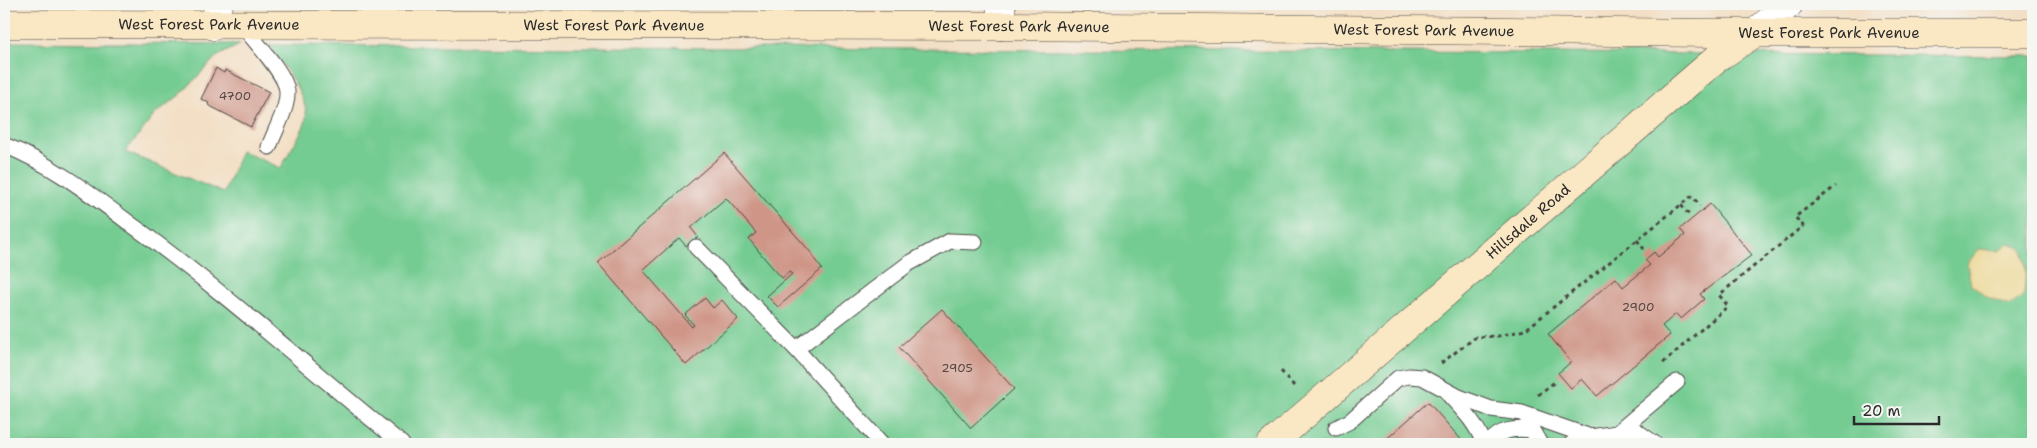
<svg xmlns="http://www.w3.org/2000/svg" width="2037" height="448" font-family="'Shantell Sans',sans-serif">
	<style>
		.green { fill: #75cc92; stroke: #507c5e }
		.sand { fill: #eeda9e; stroke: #8c8264 }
		.building { fill: #cf9688 }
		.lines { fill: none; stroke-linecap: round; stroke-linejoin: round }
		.lane-casing { stroke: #494642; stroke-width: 17 }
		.street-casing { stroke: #494642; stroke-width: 29 }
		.secondary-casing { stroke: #494642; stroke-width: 29 }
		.path { stroke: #494642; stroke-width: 3; stroke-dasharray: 4 4; stroke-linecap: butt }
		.lane { stroke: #fff; stroke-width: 15 }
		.street { stroke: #fff; stroke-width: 28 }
		.secondary { stroke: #fae7c3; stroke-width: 28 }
		.labels { text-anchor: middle; stroke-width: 4; stroke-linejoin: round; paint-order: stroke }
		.number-label { font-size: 12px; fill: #544642 }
		.street-label { font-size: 15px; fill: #2b2b2b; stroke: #f6f6f2 }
	</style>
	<rect width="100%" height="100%" fill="#f6f6f2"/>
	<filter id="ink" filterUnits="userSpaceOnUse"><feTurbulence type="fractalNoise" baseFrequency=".02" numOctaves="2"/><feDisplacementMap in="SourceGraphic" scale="10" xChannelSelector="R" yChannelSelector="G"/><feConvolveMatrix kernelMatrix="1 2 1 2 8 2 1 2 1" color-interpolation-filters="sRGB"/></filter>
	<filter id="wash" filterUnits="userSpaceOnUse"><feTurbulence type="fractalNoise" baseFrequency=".0096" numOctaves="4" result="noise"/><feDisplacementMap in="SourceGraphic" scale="20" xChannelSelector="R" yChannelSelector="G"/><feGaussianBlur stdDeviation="1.12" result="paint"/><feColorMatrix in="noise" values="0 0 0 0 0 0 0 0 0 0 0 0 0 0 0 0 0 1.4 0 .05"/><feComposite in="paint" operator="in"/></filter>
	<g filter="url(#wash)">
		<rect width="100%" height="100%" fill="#f3dfc5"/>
		<path class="green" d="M4 42 241 44 216 57 181 94 156 113 125 152 224 193 241 151 281 168C286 157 304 130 306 120 310 98 280 62 269 45L2033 56V444H4Z"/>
		<polygon class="sand" points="2009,243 2022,249 2026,267 2024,295 2010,306 1990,299 1971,285 1967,264 1979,249 1999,251"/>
		<g id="blocks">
			<g class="building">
				<polygon points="216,68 224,73 225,70 269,92 251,127 208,105 209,103 201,99"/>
				<polygon points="724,153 813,255 812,256 822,269 778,307 767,296 792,274 789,272 782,278 765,259 749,239 756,233 726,198 691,228 698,237 686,246 679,238 643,270 692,327 694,325 685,315 705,298 713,308 722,300 738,319 686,365 598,263"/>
				<polygon points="1710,204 1752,255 1700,294 1704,299 1681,319 1676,314 1662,326 1670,335 1597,396 1582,379 1571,388 1558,373 1571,362 1548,334 1616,278 1623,287 1650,265 1645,260 1654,252 1658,257 1685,235 1680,229"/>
				<polygon points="942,309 1014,389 971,428 899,347"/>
				<polygon points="1428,402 1465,444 1381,444"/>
			</g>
		</g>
	</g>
	<g filter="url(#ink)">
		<use href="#blocks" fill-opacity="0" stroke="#494642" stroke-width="1"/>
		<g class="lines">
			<g class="lane-casing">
				<g id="lane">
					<path d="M243 26C254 41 286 74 287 91 288 109 275 130 269 147"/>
					<path d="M4 145C50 163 92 195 132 225 226 293 312 371 402 444"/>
					<polyline points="696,247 796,349 882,444"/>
					<polyline points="796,349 908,264 950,241 975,242"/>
					<path d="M1449 395C1463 410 1477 424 1484 444"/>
					<polyline points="1528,423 1540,444"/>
					<polyline points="1336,428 1350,421 1398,378 1409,376 1422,377 1459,397 1491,409 1522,413 1591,437 1635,430 1655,444"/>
					<polyline points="1619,431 1677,382"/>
					<path d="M1488 444C1500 429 1514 428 1532 430"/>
					<polyline points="1571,444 1591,437"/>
				</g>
			</g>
			<g class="street-casing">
				<g id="street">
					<polyline points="214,26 219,4"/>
					<polyline points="1001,26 1001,4"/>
					<polyline points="1755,33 1789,4"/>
				</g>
			</g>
			<g class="secondary-casing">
				<g id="secondary">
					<path id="s1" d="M4 24 1001 26 1713 33H2033"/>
					<path id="s2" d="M1271 444 1716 59 1755 33"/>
				</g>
			</g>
			<g class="path">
				<polyline points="1681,205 1689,215"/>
				<polyline points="1637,240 1644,249"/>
				<polyline points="1441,363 1476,337 1498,336 1525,330 1692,196 1700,206"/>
				<polyline points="1663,363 1728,306 1719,295 1803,226 1795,217 1836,186"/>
				<polyline points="1281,371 1294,386"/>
				<polyline points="1538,395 1556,381"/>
			</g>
			<use href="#lane" class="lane"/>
			<use href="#street" class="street"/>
			<use href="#secondary" class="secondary"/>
		</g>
	</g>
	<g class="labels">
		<g class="number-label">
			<text x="235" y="100">4700</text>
			<text x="1638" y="311">2900</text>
			<text x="957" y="372">2905</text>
		</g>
		<g class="street-label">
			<text dy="5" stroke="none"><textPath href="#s1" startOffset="205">West Forest Park Avenue</textPath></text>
			<text dy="5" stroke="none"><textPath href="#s1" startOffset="610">West Forest Park Avenue</textPath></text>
			<text dy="5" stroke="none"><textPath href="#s1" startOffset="1015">West Forest Park Avenue</textPath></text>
			<text dy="5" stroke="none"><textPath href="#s1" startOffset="1420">West Forest Park Avenue</textPath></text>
			<text dy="5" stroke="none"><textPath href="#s1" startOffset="1825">West Forest Park Avenue</textPath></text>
			<text dy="5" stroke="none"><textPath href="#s2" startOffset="340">Hillsdale Road</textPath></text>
		</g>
	</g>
	<rect width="2037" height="448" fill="none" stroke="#f6f6f2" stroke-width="20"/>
	<path d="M1854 416v8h85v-8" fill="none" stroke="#2b2b2b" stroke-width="2.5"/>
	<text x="1862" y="416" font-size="15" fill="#2b2b2b" stroke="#f6f6f2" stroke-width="4" paint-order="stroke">20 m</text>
</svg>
